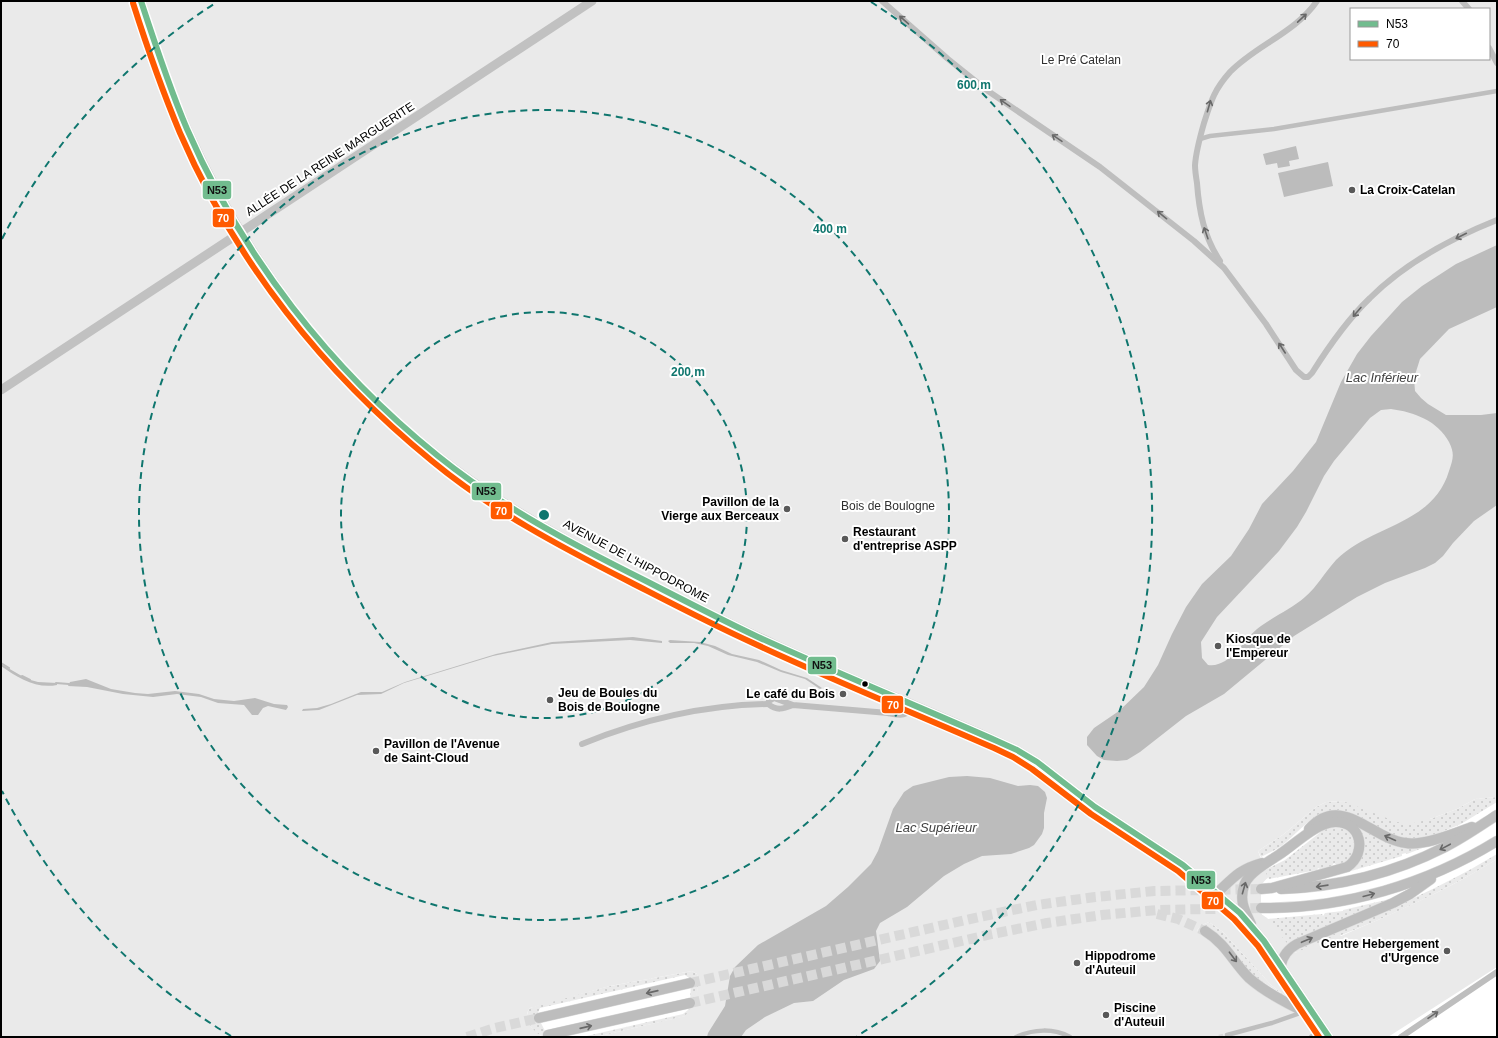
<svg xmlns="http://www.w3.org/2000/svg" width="1498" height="1038" font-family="Helvetica,sans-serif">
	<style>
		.grass { fill: url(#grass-dots) }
		.green { fill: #eaeaea; fill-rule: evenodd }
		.water { fill: #bcbcbc; fill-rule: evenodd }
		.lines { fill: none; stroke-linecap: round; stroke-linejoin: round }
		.stream { stroke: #bcbcbc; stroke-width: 2 }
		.pedestrian-tunnel { stroke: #d9d9d9; stroke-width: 4.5; stroke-dasharray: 4.5 2; stroke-linecap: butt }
		.trunk-tunnel { stroke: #d9d9d9; stroke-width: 10; stroke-dasharray: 10 5; stroke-linecap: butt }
		.trunk-casing { stroke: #dbdbdb; stroke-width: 11 }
		.pedestrian { stroke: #bebebe; stroke-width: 4.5 }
		.minor { stroke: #bebebe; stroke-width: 6 }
		.secondary { stroke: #c1c1c1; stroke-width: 9 }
		.trunk { stroke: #bdbdbd; stroke-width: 10 }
		.bus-1-casing { stroke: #fff; stroke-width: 9 }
		.bus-2-casing { stroke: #fff; stroke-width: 9 }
		.bus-1 { stroke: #71bc8e; stroke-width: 6 }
		.bus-2 { stroke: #ff5a00; stroke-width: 6 }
		.oneway { stroke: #686868 }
		.ring { fill: none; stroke: #0f766e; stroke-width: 2; stroke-dasharray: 7 5 }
		.poi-dot { fill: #595959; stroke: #fff; stroke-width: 1.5 }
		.bus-dot { fill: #000; stroke: #fff; stroke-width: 1.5 }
		.labels { text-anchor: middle; stroke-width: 4; stroke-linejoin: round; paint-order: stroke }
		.park-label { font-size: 12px; fill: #2f2f2f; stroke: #fff }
		.street-label { font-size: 12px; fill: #000; stroke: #fff }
		.poi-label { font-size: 12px; font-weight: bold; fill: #000; stroke: #fff; text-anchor: start }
		.water-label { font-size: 13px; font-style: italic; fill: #404040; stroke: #fff }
		.centre { fill: #0f766e; stroke: #fff; stroke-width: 2 }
		.ring-label { font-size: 12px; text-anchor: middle; font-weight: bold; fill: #0f766e; stroke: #fff; stroke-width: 4; stroke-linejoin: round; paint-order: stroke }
		.line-badge { stroke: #fff; stroke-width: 1.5 }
		.badge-label { font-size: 11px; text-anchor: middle; font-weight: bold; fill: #fff }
		.pale-badge-label { font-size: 11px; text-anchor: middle; font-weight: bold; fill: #111 }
	</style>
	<defs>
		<pattern id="grass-dots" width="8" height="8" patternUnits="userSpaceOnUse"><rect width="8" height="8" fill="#eaeaea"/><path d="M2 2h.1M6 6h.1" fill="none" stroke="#c7c7c7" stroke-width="1.8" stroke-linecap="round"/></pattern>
	</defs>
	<rect width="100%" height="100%" fill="#fff"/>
	<g class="grass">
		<path d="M1497 797V802L1461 824 1437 834 1414 839 1398 837 1347 812C1318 806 1305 826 1285 843 1278 849 1269 853 1261 857L1258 851 1284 834 1316 807 1326 802 1343 801 1430 819 1457 809 1475 799Z"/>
		<polygon points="1354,825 1425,847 1407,854 1406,853 1402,854 1402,856 1348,872 1356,864"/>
		<path d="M1331 826C1349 829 1352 830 1355 849L1348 862 1337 865 1334 863 1331 867 1320 869 1318 868 1317 870 1269 879 1268 877 1261 885V912L1262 915 1268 919 1322 914 1323 916 1325 913 1343 911V910L1390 899 1288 945 1244 900 1265 870 1285 860 1322 831Z"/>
		<path d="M1497 854V859C1435 898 1366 926 1298 952L1294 953 1293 951C1362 921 1431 894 1497 854Z"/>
		<polygon points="1209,922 1223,932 1271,985 1288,998 1257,978 1197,930 1202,925"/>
		<path d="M692 971 697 974C700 985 697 999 691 1009 690 1012 687 1014 686 1016L596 1037H582L683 1014 688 1010 690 1005 691 981 689 978 685 975 540 1008 537 1015 548 1037C536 1037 532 1028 526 1019L528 1011 530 1008 545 1003 610 986Z"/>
	</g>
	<path class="green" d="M1 1H1497V797L1475 799 1457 809 1430 819 1410 824 1397 822 1343 801 1326 802 1316 807 1284 834 1258 851 1268 878C1257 883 1260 903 1261 914L1267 918 1295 953 1339 934 1341 936C1394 913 1448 890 1497 859V967L1388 1037H596L685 1016C693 1005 701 991 697 974L692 971 610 986 530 1008C521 1019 533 1030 542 1037H1ZM1351 9H1489V59H1351ZM1209 922 1223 932 1271 985 1288 998 1239 973 1217 945 1197 930 1202 925Z"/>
	<g class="water">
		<polygon points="1296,146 1299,159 1289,161 1290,166 1278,168 1277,163 1266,165 1263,154"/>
		<polygon points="1328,162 1333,186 1284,197 1278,173"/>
		<path d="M1497 245V307L1449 329 1420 359 1414 378 1415 391 1421 398 1428 404 1446 415H1481L1497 413V505L1474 521 1453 543 1443 556 1435 563 1425 568 1385 583 1357 597 1294 636 1224 694 1186 716 1140 752 1127 760 1117 761 1104 760 1097 756 1087 745V737L1094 728 1119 711 1144 687 1158 665 1172 634 1186 607 1202 584 1231 556 1249 529 1262 504 1293 471 1316 442 1341 382 1357 354 1371 336 1402 302 1422 286 1456 264ZM1391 409C1414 412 1438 421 1449 442 1455 454 1453 459 1449 471 1433 525 1371 525 1336 560 1325 572 1317 587 1305 597 1290 610 1272 617 1257 629 1245 639 1238 653 1225 661 1219 664 1215 666 1208 665L1202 658 1201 642 1217 617 1279 551 1297 527 1306 512 1324 476 1334 461 1370 418 1381 410Z"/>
		<polygon points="633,637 662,641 662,643 630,640 552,644 493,656 404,683 381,694 357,695 319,710 302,711 303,709 317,708 331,704 361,692 382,692 405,682 496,654 552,642"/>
		<polygon points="670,640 700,642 715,646 732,654 759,660 781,670 807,678 822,688 820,689 805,679 781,672 757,662 728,655 708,646 694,643 670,643 668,641"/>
		<path d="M1 664 27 679 38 682 57 683V685C36 689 18 678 1 666Z"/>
		<polygon points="86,679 111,689 135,693 148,694 175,691 199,694 214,699 234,701 255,698 274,704 287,705 288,707 286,710 268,706 263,708 258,715 252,715 244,705 218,703 201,697 177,694 153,697 123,694 87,687 68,686 70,682"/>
		<polygon points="967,776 990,778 1018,786 1030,785 1038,786 1045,792 1047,798 1044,813 1044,828 1042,834 1034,845 1029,848 1011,854 982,856 964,864 944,876 907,907 880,923 876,931 880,961 874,969 844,980 813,1001 794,1003 765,1017 746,1030 741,1037 707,1037 708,1033 725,1006 730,976 735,967 758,945 826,906 848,887 871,864 878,851 893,809 904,792 913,786 949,777"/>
	</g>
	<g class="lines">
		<g class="stream">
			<polyline points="1,663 9,668"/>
			<polyline points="22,676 30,680"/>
			<polyline points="56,683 69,684"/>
		</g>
		<polyline class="pedestrian-tunnel" points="1219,1037 1227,1035"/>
		<g class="trunk-tunnel">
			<polyline points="1157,914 1178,919 1205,931"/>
			<polyline points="690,983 979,917 1037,905 1095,897 1154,891 1261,889"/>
			<polyline points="690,1003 992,934 1047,923 1102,915 1157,910 1261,908"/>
			<polyline points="467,1037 495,1028 539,1018"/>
		</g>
		<g class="trunk-casing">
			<g id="trunk">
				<path d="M1309 829C1342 793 1371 839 1406 843 1424 846 1455 833 1472 827"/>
				<path d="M1281 889C1338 887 1394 873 1445 847 1463 838 1480 826 1497 815"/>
				<path d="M1217 893C1234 877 1240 869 1262 863"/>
				<path d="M1261 908C1344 909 1427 884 1497 841"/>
				<path d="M1251 924C1245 911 1239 901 1244 886 1245 882 1247 879 1250 876 1258 867 1270 861 1280 854 1294 845 1317 822 1335 822 1361 821 1368 853 1347 867L1272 888 1261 889"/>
				<path d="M1205 931C1226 944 1233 962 1249 978 1265 992 1286 1003 1305 1012"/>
				<path d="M1281 965C1283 955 1288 949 1297 944L1393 903 1410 894 1431 879"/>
				<polyline points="539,1018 690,983"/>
				<polyline points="548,1035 690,1003"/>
			</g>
		</g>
		<g class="pedestrian">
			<polyline points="1200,139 1210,136 1274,129 1497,91"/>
			<polyline points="1227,1035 1272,1023 1303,1012"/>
			<path d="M1016 1037C1033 1029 1054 1028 1070 1037"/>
		</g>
		<g class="minor">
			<path d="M882 1 948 59 988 91 1100 167 1194 241 1224 268 1266 324 1296 370 1304 377H1308L1312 373C1329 346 1347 320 1370 298 1405 263 1452 238 1497 220"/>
			<polyline points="1462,1 1469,9"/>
			<polyline points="1489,48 1497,63"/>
			<path d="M1220 261C1204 237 1199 211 1197 183 1196 177 1195 171 1195 165 1196 151 1200 137 1204 123 1211 101 1214 90 1230 72 1256 45 1295 33 1317 1"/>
			<path d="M793 705C783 709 777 711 768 704L769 701 774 698 793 705 888 713C902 716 906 716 916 706"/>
			<polyline points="888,713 892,706 892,695"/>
			<path d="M582 744C641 720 704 705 768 704"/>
			<polyline points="1312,1037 1323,1029"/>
			<polyline points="1401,1037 1497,972"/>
		</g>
		<g class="secondary">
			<path d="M141 1C191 179 292 341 438 456 500 505 570 543 641 579 685 601 729 624 774 644 848 678 923 708 997 741L1017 750 1037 762 1095 807 1183 865 1240 913 1264 941 1329 1037"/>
			<polyline points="1,390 592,1"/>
			<polyline points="1244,924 1278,973"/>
		</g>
		<use href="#trunk" class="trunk"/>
		<g class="bus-1-casing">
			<path id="bus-1" d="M141 1C155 44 169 87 187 129 242 256 330 369 438 456 501 507 574 545 646 581 683 600 720 619 758 637 837 673 917 706 997 741L1017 750 1037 762 1095 807 1183 865 1240 913 1264 941 1329 1037"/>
		</g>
		<g class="bus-2-casing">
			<path id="bus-2" d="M133 3C147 47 162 90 180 133 235 261 324 373 432 461 491 510 561 547 630 582 671 603 711 624 753 643 832 680 914 713 994 748L1013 757 1032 769 1091 814 1178 871 1234 919 1258 946 1319 1037"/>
		</g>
		<use href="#bus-1" class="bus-1"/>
		<use href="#bus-2" class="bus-2"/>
	</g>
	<defs><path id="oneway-shaft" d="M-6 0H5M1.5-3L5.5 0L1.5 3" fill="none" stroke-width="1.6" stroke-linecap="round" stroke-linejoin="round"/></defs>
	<g class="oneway">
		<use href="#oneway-shaft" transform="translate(1302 18) rotate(-43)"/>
		<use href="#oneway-shaft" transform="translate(904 20) rotate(-139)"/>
		<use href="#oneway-shaft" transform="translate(1005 103) rotate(-145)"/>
		<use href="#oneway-shaft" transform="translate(1209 106) rotate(-74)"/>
		<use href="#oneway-shaft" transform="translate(1057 138) rotate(-146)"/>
		<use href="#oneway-shaft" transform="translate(1162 215) rotate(-141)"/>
		<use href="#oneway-shaft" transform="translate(1206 233) rotate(-109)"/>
		<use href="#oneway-shaft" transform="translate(1461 236) rotate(153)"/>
		<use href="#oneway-shaft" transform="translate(1357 312) rotate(131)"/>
		<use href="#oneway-shaft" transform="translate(1282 348) rotate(-123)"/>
		<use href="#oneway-shaft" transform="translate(1390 838) rotate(-156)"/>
		<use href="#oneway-shaft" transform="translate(1445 847) rotate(152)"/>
		<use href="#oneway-shaft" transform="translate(1322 886) rotate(172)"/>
		<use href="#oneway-shaft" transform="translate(1244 888) rotate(-74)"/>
		<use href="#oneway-shaft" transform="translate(1369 895) rotate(-15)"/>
		<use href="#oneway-shaft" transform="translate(1307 940) rotate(-23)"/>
		<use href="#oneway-shaft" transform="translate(1233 957) rotate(53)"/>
		<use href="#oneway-shaft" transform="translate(652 992) rotate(167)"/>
		<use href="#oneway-shaft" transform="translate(1433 1015) rotate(-34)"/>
		<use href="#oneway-shaft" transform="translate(586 1027) rotate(-13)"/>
	</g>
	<g class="ring">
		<circle cx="544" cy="515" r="203"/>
		<circle cx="544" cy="515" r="405"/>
		<path d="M231 1036A608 608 0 0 1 2 791M2 239A608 608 0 0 1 217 2M871 2A608 608 0 0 1 857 1036"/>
	</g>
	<g class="poi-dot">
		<circle cx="1352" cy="190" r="4"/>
		<circle cx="787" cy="509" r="4"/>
		<circle cx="845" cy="539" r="4"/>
		<circle cx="1218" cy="646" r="4"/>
		<circle cx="843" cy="694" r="4"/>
		<circle cx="550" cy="700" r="4"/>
		<circle cx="376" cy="751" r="4"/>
		<circle cx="1447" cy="951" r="4"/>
		<circle cx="1077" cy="963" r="4"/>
		<circle cx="1106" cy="1015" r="4"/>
	</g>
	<circle class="bus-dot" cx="865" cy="684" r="3.5"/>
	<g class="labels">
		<g class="park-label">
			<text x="1081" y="64">Le Pré Catelan</text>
			<text x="888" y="510">Bois de Boulogne</text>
		</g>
		<g class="street-label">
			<text transform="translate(330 159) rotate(-33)" y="4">ALLÉE DE LA REINE MARGUERITE</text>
			<text transform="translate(636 561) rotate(28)" y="4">AVENUE DE L'HIPPODROME</text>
		</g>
		<g class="poi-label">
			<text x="1360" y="194">La Croix-Catelan</text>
			<text x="779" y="506" text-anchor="end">Pavillon de la<tspan x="779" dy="14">Vierge aux Berceaux</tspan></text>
			<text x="853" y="536">Restaurant<tspan x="853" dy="14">d'entreprise ASPP</tspan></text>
			<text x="1226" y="643">Kiosque de<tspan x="1226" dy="14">l'Empereur</tspan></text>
			<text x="558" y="697">Jeu de Boules du<tspan x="558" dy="14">Bois de Boulogne</tspan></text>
			<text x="835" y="698" text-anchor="end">Le café du Bois</text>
			<text x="384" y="748">Pavillon de l'Avenue<tspan x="384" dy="14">de Saint-Cloud</tspan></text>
			<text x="1439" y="948" text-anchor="end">Centre Hebergement<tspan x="1439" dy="14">d'Urgence</tspan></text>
			<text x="1085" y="960">Hippodrome<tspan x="1085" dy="14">d'Auteuil</tspan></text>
			<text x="1114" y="1012">Piscine<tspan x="1114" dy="14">d'Auteuil</tspan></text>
		</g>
		<g class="water-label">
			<text x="1382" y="382">Lac Inférieur</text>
			<text x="936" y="832">Lac Supérieur</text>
		</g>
	</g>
	<circle cx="544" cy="515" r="6" class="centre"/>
	<g class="ring-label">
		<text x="974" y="89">600 m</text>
		<text x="830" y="233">400 m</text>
		<text x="688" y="376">200 m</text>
	</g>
	<g class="line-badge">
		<rect x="202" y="180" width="30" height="20" rx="4" fill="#71bc8e"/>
		<rect x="212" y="208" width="23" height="20" rx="4" fill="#ff5a00"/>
		<rect x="471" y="482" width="31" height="19" rx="4" fill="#71bc8e"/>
		<rect x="490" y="501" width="23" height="19" rx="4" fill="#ff5a00"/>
		<rect x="807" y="656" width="30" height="19" rx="4" fill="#71bc8e"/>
		<rect x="881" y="695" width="23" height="19" rx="4" fill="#ff5a00"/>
		<rect x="1186" y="870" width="30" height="20" rx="4" fill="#71bc8e"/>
		<rect x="1201" y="891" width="23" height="19" rx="4" fill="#ff5a00"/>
	</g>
	<g class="badge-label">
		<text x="223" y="222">70</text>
		<text x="501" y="515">70</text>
		<text x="893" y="709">70</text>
		<text x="1213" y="905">70</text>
	</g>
	<g class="pale-badge-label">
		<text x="217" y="194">N53</text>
		<text x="486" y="495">N53</text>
		<text x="822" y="669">N53</text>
		<text x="1201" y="884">N53</text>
	</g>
	<rect width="1498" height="1038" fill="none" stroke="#000000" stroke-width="4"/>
	<rect x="1350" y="8" width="140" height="52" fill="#ffffff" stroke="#999999"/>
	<rect x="1358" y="21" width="20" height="6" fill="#71bc8e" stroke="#999999"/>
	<text x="1386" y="28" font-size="12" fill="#000000">N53</text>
	<rect x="1358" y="41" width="20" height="6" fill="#ff5a00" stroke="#999999"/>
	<text x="1386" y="48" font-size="12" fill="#000000">70</text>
</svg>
